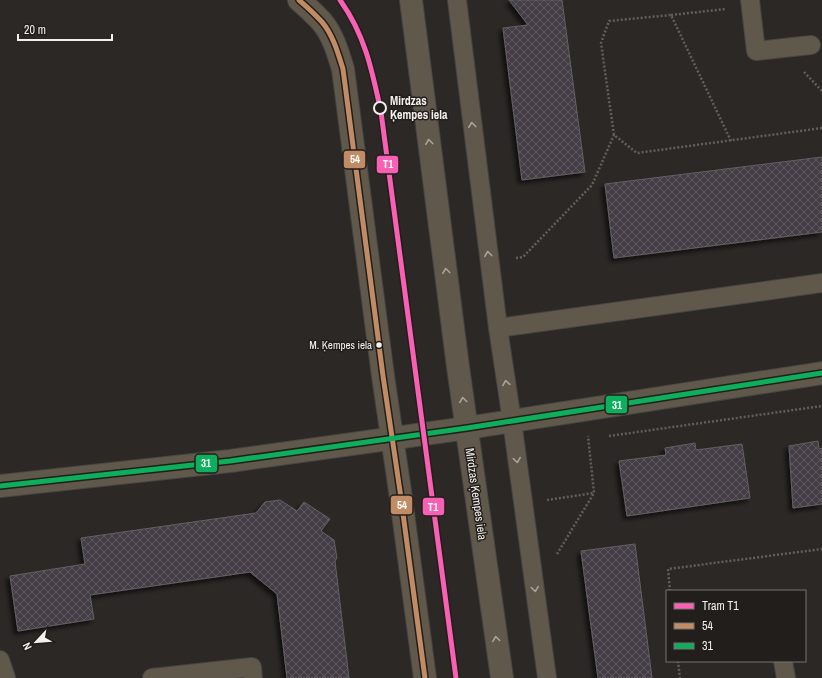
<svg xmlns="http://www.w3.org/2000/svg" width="822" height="678" font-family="'Archivo Narrow',sans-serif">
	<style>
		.building { fill: url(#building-cross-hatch); stroke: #636160; filter: url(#shadow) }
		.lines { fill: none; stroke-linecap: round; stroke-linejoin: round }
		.lane-casing { stroke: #464443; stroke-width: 20 }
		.street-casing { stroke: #464443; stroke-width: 24 }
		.path { stroke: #645f58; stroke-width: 2.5; stroke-dasharray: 2 2; stroke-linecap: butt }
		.lane { stroke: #60584a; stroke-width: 18 }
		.street { stroke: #60584a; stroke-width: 22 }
		.bus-1-casing { stroke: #221e1b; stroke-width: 8 }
		.bus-2-casing { stroke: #221e1b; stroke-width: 8 }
		.bus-1 { stroke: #c18c65; stroke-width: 5 }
		.bus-2 { stroke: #0daf5c; stroke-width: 5 }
		.tram-1-casing { stroke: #221e1b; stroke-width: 8 }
		.tram-1 { stroke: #f860b3; stroke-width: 5 }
		.oneway { stroke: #aaa49c }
		.stop-dot { fill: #221e1b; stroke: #f3f0ee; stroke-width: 2 }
		.bus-dot { fill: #f3f0ee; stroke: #221e1b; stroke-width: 1.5 }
		.labels { text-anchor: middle; stroke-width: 3; stroke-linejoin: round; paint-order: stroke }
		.bus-label { font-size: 11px; fill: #f3f0ee; stroke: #221e1b; text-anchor: end }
		.stop-label { font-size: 12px; font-weight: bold; fill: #f3f0ee; stroke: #221e1b; text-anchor: start }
		.street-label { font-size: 12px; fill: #f3f0ee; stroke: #221e1b }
		.line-badge { stroke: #221e1b; stroke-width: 1.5 }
		.badge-label { font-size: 11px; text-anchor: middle; font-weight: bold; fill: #fff }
	</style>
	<defs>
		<pattern id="building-cross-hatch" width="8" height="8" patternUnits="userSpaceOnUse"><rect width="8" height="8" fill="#453c45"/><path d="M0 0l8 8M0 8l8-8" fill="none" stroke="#605860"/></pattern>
		<filter id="shadow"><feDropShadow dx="-3.5" dy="3.5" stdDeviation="2" flood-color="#0009"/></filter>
	</defs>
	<rect width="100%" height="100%" fill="#2b2826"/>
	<g class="building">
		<polygon points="509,0 562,0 585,172 522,180 503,28 528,25"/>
		<polygon points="822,157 822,232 614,258 605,184"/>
		<polygon points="818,441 819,449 822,448 822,504 793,508 789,446"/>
		<polygon points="695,443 696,450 742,444 750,498 627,516 619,461 666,455 665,448"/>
		<polygon points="280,500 297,511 304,502 330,519 321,531 334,540 337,558 335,561 349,678 287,678 277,594 250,572 90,595 94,619 18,631 10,576 85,564 81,538 256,513 265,502"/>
		<polygon points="635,544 652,678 598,678 581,551"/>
	</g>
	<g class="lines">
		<g class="lane-casing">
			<g id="lane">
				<polyline points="457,0 498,328 512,421 547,678"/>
				<polyline points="750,0 756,51 811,45"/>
				<polyline points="498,328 822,283"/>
				<polyline points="0,660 6,678"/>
				<polyline points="783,661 786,678"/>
				<polyline points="152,678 252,667 253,678"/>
			</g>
		</g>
		<g class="street-casing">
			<g id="street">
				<path d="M299 0C307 7 315 14 322 22 333 35 338 53 343 69L383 376 400 491 425 678"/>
				<polyline points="411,0 458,367 502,678"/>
				<polyline points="0,486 230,461 467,428 822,373"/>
			</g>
		</g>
		<g class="path">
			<polyline points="671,15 726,9"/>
			<polyline points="804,72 822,91"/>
			<polyline points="731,141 671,15 609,21 601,43 614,135 637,153 822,128"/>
			<polyline points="516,258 523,257 592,185 614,135"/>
			<polyline points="609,436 822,406"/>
			<polyline points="547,500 594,493"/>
			<polyline points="557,554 594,493 588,436"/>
			<polyline points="670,591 668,569 822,549"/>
			<polyline points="678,661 680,678"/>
		</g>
		<use href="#lane" class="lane"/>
		<use href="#street" class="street"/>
		<g class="bus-1-casing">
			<path id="bus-1" d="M299 0C307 7 315 14 322 22 333 35 338 53 343 69L383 376 400 491 425 678"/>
		</g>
		<g class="bus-2-casing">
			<polyline id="bus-2" points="0,486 230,461 467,428 822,373"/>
		</g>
		<use href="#bus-1" class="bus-1"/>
		<use href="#bus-2" class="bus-2"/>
		<g class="tram-1-casing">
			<path id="tram-1" d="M340 0C365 35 372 70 381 112L456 678"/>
		</g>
		<use href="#tram-1" class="tram-1"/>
	</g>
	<defs><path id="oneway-chevron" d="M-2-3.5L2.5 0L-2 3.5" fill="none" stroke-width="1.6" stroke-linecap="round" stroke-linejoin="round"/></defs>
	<g class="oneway">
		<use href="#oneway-chevron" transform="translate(472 125) rotate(-97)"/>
		<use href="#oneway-chevron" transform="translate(429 142) rotate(-97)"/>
		<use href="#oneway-chevron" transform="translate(488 254) rotate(-97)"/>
		<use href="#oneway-chevron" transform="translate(446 271) rotate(-97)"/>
		<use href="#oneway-chevron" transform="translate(506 383) rotate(-99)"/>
		<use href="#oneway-chevron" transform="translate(463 400) rotate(-98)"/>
		<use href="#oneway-chevron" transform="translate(517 460) rotate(82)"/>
		<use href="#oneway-chevron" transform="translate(535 589) rotate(82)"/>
		<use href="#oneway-chevron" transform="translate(496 639) rotate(-98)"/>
	</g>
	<circle class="stop-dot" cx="380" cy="108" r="6"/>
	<circle class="bus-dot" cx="379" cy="345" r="3.5"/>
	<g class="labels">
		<g class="bus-label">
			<text x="372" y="349">M. Ķempes iela</text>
		</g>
		<g class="stop-label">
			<text x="390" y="105">Mirdzas<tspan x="390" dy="14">Ķempes iela</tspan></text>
		</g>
		<g class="street-label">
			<text transform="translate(476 494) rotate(82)" y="4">Mirdzas Ķempes iela</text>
		</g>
	</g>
	<g class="line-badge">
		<rect x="343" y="150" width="23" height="19" rx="4" fill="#c18c65"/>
		<rect x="376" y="155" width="23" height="19" rx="4" fill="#f860b3"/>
		<rect x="605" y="395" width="23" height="19" rx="4" fill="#0daf5c"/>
		<rect x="195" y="454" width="23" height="19" rx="4" fill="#0daf5c"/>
		<rect x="390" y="495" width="23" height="20" rx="4" fill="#c18c65"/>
		<rect x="422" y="497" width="23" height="19" rx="4" fill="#f860b3"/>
	</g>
	<g class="badge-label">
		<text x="355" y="163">54</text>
		<text x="388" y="168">T1</text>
		<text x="617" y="409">31</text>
		<text x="206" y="467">31</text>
		<text x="402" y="509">54</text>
		<text x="433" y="511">T1</text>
	</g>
	<rect x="666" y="590" width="140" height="72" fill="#221e1b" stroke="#76726f"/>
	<rect x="674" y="603" width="20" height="6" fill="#f860b3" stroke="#76726f"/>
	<text x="702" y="610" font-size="12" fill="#f3f0ee">Tram T1</text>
	<rect x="674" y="623" width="20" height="6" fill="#c18c65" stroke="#76726f"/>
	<text x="702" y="630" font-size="12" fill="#f3f0ee">54</text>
	<rect x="674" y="643" width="20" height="6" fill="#0daf5c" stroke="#76726f"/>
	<text x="702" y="650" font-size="12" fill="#f3f0ee">31</text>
	<g transform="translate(36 642) rotate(244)" stroke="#221e1b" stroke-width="3" paint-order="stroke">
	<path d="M0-3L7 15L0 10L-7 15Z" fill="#f3f0ee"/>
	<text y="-6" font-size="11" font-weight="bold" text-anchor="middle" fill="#f3f0ee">N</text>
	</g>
	<path d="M18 34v6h94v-6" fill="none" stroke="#f3f0ee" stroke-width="2"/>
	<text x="24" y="34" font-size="12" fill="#f3f0ee" stroke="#221e1b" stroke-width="3" paint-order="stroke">20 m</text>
</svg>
